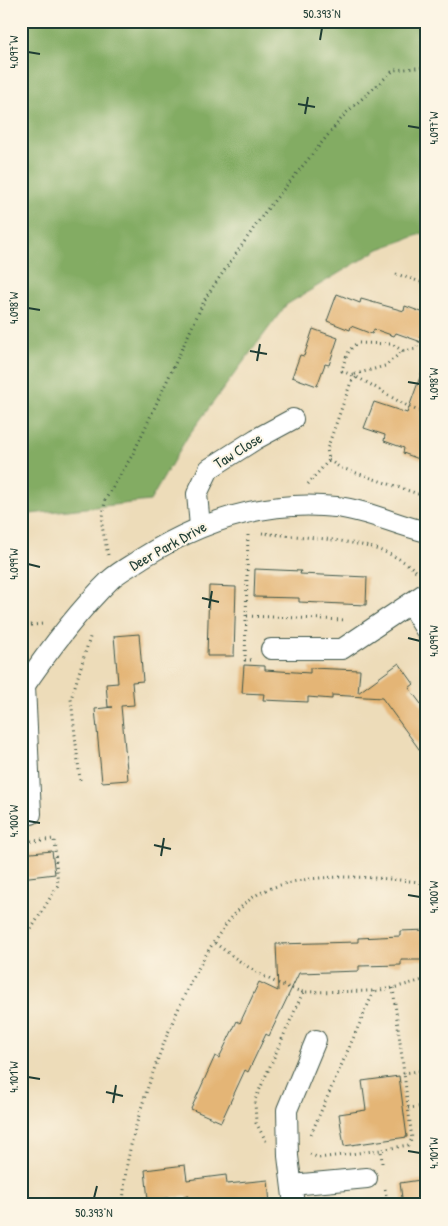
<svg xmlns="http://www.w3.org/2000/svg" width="448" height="1226" font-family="'Patrick Hand',sans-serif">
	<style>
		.forest { fill: #83ac64; stroke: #51744c }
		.building { fill: #e4b576 }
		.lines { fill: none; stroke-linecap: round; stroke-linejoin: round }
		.street-casing { stroke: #3e5548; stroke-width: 22 }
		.path { stroke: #3e5548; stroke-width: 3; stroke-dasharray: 1 4; stroke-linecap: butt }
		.street { stroke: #fff; stroke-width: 20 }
		.ticks { fill: none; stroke: #1f3d34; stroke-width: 2 }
		.labels { text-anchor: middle; stroke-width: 4; stroke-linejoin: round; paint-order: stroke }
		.street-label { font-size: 15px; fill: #1f3d34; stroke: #fcf5e5 }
		.neatline { fill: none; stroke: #1f3d34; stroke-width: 2 }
		.ticks-label { font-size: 12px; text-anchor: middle; fill: #1f3d34 }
	</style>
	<rect width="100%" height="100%" fill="#fcf5e5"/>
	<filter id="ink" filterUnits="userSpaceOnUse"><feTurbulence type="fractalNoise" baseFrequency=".02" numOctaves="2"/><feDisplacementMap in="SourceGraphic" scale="10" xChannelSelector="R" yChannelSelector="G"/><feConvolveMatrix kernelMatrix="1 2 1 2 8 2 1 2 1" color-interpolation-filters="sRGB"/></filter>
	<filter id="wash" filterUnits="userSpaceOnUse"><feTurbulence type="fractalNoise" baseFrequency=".0096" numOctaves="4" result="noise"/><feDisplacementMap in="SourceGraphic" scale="20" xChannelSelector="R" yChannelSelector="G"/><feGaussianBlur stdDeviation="1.12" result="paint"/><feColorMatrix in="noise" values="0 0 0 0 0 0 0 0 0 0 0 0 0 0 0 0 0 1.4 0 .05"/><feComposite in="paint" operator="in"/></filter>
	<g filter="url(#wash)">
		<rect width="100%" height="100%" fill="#eddcb9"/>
		<polygon class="forest" points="21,21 427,21 427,232 379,249 286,305 188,436 150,501 21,515"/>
		<g id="blocks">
			<g class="building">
				<polygon points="337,294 360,303 361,299 404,311 405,306 427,314 427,344 396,333 394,336 374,329 372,334 351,326 350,330 327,321"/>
				<polygon points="313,329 338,338 329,365 325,364 317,386 292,377 300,355 304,356"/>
				<polygon points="424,366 427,366 427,462 403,453 404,448 384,441 385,435 364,428 374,402 407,413"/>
				<polygon points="255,569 301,571 300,574 367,577 366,605 299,602 299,598 254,597"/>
				<polygon points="209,586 236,587 234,656 207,656"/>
				<polygon points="139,634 143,681 132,682 134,705 121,706 128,780 102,782 95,709 113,707 108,707 106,684 118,683 114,636"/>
				<polygon points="399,663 414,684 409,688 427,712 427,760 382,698 332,695 332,699 308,697 308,702 263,700 264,694 242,693 244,665 265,666 265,670 310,673 310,668 360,670 358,693"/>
				<polygon points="52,851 55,874 21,878 21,854"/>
				<polygon points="427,930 427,960 401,960 401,965 359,966 359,971 299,973 269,1036 266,1034 248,1072 245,1070 221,1122 191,1109 215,1056 219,1058 237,1021 240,1023 259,982 278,991 276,944 358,942 358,938 400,936 400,931"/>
				<polygon points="399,1076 407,1137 344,1146 339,1114 366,1110 362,1081"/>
				<polygon points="185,1165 187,1180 226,1175 227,1184 268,1180 270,1205 189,1205 188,1196 148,1200 145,1170"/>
				<polygon points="427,1179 427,1205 403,1205 400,1183"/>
			</g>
		</g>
	</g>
	<g filter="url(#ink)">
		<use href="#blocks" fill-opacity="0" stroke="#3e5548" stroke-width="1"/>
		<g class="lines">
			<g class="street-casing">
				<g id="street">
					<polyline points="200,526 197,494 209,469 256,439 293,419"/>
					<polyline points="410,604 427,632"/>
					<polyline points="271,649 342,649 427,592"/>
					<polyline points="25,686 31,814"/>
					<path d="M21 691C48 651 76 613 111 579 120 571 132 565 142 558 201 521 265 499 336 507 367 510 396 525 427 532"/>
					<polyline points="292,1185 367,1178"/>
					<polyline points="294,1205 288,1156 287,1110 316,1040"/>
				</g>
			</g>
			<g class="path">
				<polyline points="396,274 427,284"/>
				<path d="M427 323 416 349 403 351 385 366 352 375C377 386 401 406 427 414"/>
				<path d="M352 375 342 371C344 361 348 348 358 343L392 344 403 351"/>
				<polyline points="329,460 339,467 427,497"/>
				<polyline points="308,484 329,460 327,449 351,382 357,377"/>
				<path d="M262 533C311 539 382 537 418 573"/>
				<polyline points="248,535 245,660 253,660"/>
				<polyline points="108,555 102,526 105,500 133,454 206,297 265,212 346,113 394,70 427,67"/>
				<polyline points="247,616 346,620"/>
				<polyline points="21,626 43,624"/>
				<polyline points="80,780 71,699 91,634"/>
				<polyline points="21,842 54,839 58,885 30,931 21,932"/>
				<path d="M215 943C244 965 267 982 303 992"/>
				<polyline points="393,988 404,1073 427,1070"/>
				<polyline points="408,1108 427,1106"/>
				<polyline points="311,1134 374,991"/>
				<polyline points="266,1141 256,1123 255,1100 303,992 374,991 393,988 427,979"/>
				<polyline points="310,1154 319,1158 381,1150"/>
				<polyline points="382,1163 381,1150 408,1145 412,1139 404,1073"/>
				<polyline points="385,1189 388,1205"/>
				<path d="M123 1205C124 1190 125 1174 128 1159 140 1096 201 921 262 892 308 870 377 877 427 883"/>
			</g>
			<use href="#street" class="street"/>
		</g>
	</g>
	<path class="ticks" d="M320 40 322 28M28 52 40 54M298 104 315 107M305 114 308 97M408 126 420 128M28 308 40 310M250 351 267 354M257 361 260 344M408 382 420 384M28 564 40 567M202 598 219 602M209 608 212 591M408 638 420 641M28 821 40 823M154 845 171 849M161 856 164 838M408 895 420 897M28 1077 40 1079M106 1092 123 1096M113 1103 116 1085M408 1151 420 1153M94 1198 97 1186"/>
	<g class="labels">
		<g class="street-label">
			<text transform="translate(238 451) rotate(-32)" y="5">Taw Close</text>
			<text transform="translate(168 546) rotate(-29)" y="5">Deer Park Drive</text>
		</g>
	</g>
	<rect width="448" height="1226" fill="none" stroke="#fcf5e5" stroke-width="55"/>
	<rect x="28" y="28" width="392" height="1170" class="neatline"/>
	<g class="ticks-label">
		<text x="322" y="18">50.393°N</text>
		<text transform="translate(14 52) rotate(-90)" y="4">4.097°W</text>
		<text transform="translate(434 128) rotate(-90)" y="4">4.097°W</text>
		<text transform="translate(14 308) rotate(-90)" y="4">4.098°W</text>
		<text transform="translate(434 384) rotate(-90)" y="4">4.098°W</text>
		<text transform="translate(14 564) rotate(-90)" y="4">4.099°W</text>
		<text transform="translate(434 641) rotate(-90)" y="4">4.099°W</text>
		<text transform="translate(14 821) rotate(-90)" y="4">4.100°W</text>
		<text transform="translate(434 897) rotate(-90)" y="4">4.100°W</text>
		<text transform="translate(14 1077) rotate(-90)" y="4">4.101°W</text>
		<text transform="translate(434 1153) rotate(-90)" y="4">4.101°W</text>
		<text x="94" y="1217">50.393°N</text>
	</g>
</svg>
